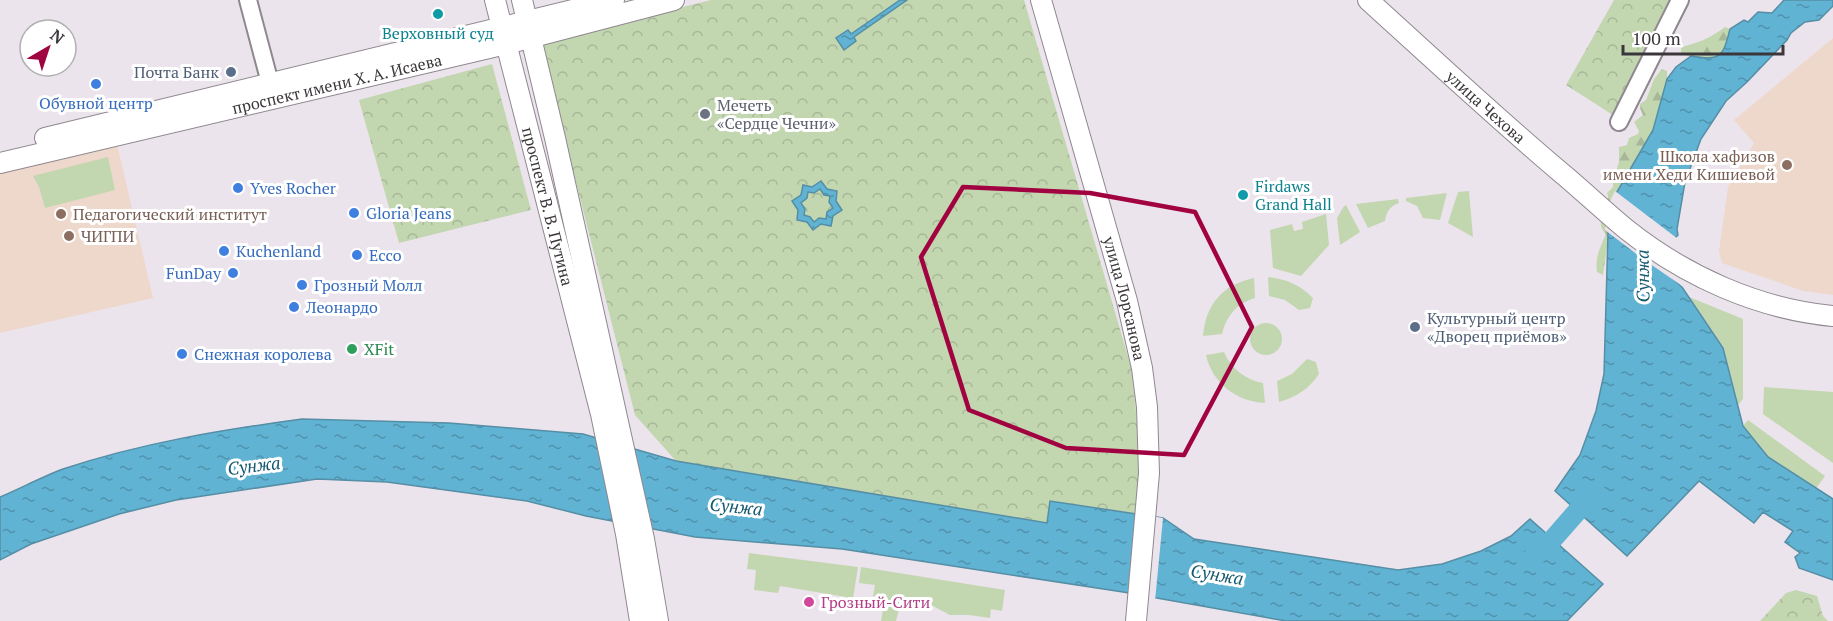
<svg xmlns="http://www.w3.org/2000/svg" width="1833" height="621" font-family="'PT Serif',serif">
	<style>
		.education { fill: #eed8cb }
		.grass { fill: #c2d6b0 }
		.forest { fill: url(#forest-firs) }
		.park { fill: url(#park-crowns) }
		.water { fill: url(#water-ripples); stroke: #558ea5; stroke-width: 1.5; fill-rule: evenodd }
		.pier { fill: #ece4ec }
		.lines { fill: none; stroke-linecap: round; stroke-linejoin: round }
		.river { stroke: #60b3d3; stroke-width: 20 }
		.minor-casing { stroke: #908890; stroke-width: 20 }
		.major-casing { stroke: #908890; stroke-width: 22 }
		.minor { stroke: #fff; stroke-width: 16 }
		.major { stroke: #fff; stroke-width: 20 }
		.marked { fill: none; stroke: #a10340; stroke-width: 4.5; stroke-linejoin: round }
		.culture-dot { fill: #0f9aa8; stroke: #fff; stroke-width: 2 }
		.service-dot { fill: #5c6f8a; stroke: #fff; stroke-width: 2 }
		.shop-dot { fill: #3f7fe0; stroke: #fff; stroke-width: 2 }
		.worship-dot { fill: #6b7280; stroke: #fff; stroke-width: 2 }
		.education-dot { fill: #8d6e63; stroke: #fff; stroke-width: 2 }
		.leisure-dot { fill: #2e9e5b; stroke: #fff; stroke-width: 2 }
		.hotel-dot { fill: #d1479c; stroke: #fff; stroke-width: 2 }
		.labels { text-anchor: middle; stroke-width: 6; stroke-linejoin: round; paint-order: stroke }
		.culture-label { font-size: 16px; fill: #0d838f; stroke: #fff }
		.service-label { font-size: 16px; fill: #4e5e75; stroke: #fff; text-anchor: end }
		.street-label { font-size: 16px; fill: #3a363a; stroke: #fff }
		.shop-label { font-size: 16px; fill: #366cbe; stroke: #fff; text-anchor: start }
		.worship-label { font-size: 16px; fill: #5b616d; stroke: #fff; text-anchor: start }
		.education-label { font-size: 16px; fill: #785e54; stroke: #fff; text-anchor: start }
		.leisure-label { font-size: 16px; fill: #27864d; stroke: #fff; text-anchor: start }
		.hotel-label { font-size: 16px; fill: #b23c85; stroke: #fff; text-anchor: start }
		.water-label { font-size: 18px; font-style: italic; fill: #15596f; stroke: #fff }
	</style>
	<defs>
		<pattern id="forest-firs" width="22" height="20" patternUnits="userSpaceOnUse" patternTransform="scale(1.5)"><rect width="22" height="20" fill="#c2d6b0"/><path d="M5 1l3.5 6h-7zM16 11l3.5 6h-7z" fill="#a7b898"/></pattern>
		<pattern id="park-crowns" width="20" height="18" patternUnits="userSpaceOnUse" patternTransform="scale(1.5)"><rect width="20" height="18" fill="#c2d6b0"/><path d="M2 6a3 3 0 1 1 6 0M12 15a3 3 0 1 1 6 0" fill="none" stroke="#a7b898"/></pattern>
		<pattern id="water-ripples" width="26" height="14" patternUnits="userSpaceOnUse" patternTransform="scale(1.5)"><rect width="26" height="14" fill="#60b3d3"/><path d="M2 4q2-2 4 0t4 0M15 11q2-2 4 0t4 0" fill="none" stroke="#5092ac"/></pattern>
	</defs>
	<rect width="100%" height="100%" fill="#ece4ec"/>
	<g class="education">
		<polygon points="1833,38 1833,295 1803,291 1722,263 1719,251 1728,187 1754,143 1734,120"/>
		<polygon points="117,144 153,298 0,333 0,174"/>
	</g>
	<g class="grass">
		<polygon points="108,157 115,190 45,208 39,187 33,176"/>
		<polygon points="1469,191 1473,237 1448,223 1458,192"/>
		<polygon points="1447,193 1440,220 1423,218 1417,206 1406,201 1406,198"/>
		<path d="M1398 199 1399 203C1390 206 1386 212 1385 221L1368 228 1356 204Z"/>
		<polygon points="1346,205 1360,232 1340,245 1337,218 1344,206"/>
		<polygon points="1326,214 1329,245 1301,276 1273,268 1270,230 1292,224 1294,231 1303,229 1302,222"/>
		<path d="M1268 277C1287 279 1300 285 1313 298L1310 308 1299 310 1285 300 1269 296Z"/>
		<path d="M1254 278 1255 298C1237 303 1226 316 1222 334L1203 336C1206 304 1222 285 1254 278Z"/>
		<polygon points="1677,292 1743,319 1743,399 1662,492"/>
		<circle cx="1266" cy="339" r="16"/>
		<path d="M1224 352C1231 369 1246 380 1263 383L1265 403C1237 402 1212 383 1206 355Z"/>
		<path d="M1307 359 1316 362 1319 374C1309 389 1296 397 1279 402L1277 381 1292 374Z"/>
		<polygon points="1764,387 1833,392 1833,463 1763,414"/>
		<polygon points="1748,420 1825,476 1790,525 1705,470"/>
		<polygon points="749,553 858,567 852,605 846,604 846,597 780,586 778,593 754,590 756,570 747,569"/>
		<polygon points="861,567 1005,590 1002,611 991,609 990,618 969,615 950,615 918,598 899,609 896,621 881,621 885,598 873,596 875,585 859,583"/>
	</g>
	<g class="forest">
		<path d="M1725 27 1730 29C1725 48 1725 62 1700 58 1694 57 1687 56 1681 53V48C1686 45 1689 45 1695 43 1705 40 1716 34 1725 27Z"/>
		<path d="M1662 69 1667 71V79L1653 130 1614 197 1603 275 1597 272C1595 258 1600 247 1606 234 1594 223 1606 214 1608 203 1609 199 1608 196 1607 193L1613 187V180L1619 162V147L1627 145 1629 138 1638 134 1639 131 1634 122 1643 115 1640 108V104L1646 100 1654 79Z"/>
	</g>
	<g class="park">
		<path d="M711 0H1024L1131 367C1137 416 1142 465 1139 514L1050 501 1047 523 676 461 635 415 542 48 543 44 551 40Z"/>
		<polygon points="1614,0 1676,0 1616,117 1566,85"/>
		<polygon points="492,64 531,210 399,243 359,100"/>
		<polygon points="1796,590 1817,596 1823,616 1828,621 1760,621 1786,593"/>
	</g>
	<g class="water">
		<polygon points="900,0 907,0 854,37 856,41 844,50 836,38 848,30 851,34"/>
		<path d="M1784 0H1833V6L1819 20 1805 22 1791 33 1787 40 1747 82 1726 101 1701 139 1685 182 1677 229 1678 235 1670 243 1673 279 1682 287 1723 348 1743 426 1768 457 1833 499V580L1799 568 1795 557 1800 553 1785 542 1793 531 1763 512 1754 523 1699 481 1627 556 1555 491 1580 455 1596 411 1604 374 1608 233 1614 197 1653 130 1667 79 1676 67 1691 56C1721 61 1723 57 1730 29L1744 20 1748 22 1758 12 1772 13Z"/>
		<path d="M821 181 827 189 837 191 836 201 842 210 833 216 831 226 821 224 813 230 807 222 797 220 798 210 792 201 801 195 803 185 812 187ZM820 189 824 195 830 196 829 202 833 208 827 212 826 219 819 218 814 222 810 217 804 215 805 209 801 203 807 198 808 192 814 193Z"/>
		<path d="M302 419 449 423 583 434 676 461 1047 523 1050 501 1163 518 1194 539 1398 570 1442 564 1481 551 1511 536 1530 519 1603 584 1567 621H1286L1123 592 842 549 695 537 586 516 527 501 387 482 317 479 176 500 119 514 31 544 0 560V497C21 488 42 477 63 469 141 443 221 430 302 419Z"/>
	</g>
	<g class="pier">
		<polygon points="1615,191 1678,239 1672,244 1671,259 1675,278 1688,290 1643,259 1605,230 1610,201"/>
		<polygon points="1139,514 1163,518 1155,601 1131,597"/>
	</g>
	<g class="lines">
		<polyline class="river" points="1533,557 1553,539 1595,491"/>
		<g class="minor-casing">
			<g id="minor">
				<polyline points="248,0 270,83"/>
				<polyline points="1619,122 1680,0"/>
			</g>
		</g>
		<g class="major-casing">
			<g id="major">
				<path id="s1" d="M495 0 601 414 626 534 640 621"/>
				<polyline points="522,0 555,138 644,539 658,621"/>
				<path id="s2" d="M1041 0 1127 301 1142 368 1147 407 1149 473 1136 621"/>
				<path id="s3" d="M1368 0C1431 57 1493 115 1558 170 1581 189 1603 210 1626 229 1685 276 1758 309 1833 316"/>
				<polyline points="45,138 614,0"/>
				<path id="s4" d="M0 163 506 44 674 0"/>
			</g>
		</g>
		<use href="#minor" class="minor"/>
		<use href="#major" class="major"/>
	</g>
	<path class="marked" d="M963 187 1090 193 1195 212 1252 327 1184 455 1066 448 969 410 921 257Z"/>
	<g class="culture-dot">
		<circle cx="438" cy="14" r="6"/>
		<circle cx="1243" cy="195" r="6"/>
	</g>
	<g class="service-dot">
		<circle cx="231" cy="72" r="6"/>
		<circle cx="1415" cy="327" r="6"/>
	</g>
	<g class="shop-dot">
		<circle cx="96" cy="84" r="6"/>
		<circle cx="238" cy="188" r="6"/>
		<circle cx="354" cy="213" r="6"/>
		<circle cx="224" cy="251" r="6"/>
		<circle cx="357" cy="255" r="6"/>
		<circle cx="233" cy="273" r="6"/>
		<circle cx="302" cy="285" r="6"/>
		<circle cx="294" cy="307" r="6"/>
		<circle cx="182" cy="354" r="6"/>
	</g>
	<circle class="worship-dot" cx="705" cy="114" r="6"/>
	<g class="education-dot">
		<circle cx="1787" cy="165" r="6"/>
		<circle cx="61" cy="214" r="6"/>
		<circle cx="69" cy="236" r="6"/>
	</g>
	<circle class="leisure-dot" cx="352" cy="349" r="6"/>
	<circle class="hotel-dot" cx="809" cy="602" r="6"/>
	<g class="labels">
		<g class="culture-label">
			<text x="438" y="39">Верховный суд</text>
			<text x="1255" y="192" text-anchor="start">Firdaws<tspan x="1255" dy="18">Grand Hall</tspan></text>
		</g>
		<g class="service-label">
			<text x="219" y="78">Почта Банк</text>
			<text x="1427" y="324" text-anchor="start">Культурный центр<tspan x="1427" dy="18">«Дворец приёмов»</tspan></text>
		</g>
		<g class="street-label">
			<text dy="6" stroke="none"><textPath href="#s4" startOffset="346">проспект имени Х. А. Исаева</textPath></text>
			<text dy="6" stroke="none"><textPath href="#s3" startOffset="159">улица Чехова</textPath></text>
			<text dy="6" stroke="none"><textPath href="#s1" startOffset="213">проспект В. В. Путина</textPath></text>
			<text dy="6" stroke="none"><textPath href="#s2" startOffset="310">улица Лорсанова</textPath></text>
		</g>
		<g class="shop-label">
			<text x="96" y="109" text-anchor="middle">Обувной центр</text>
			<text x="250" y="194">Yves Rocher</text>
			<text x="366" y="219">Gloria Jeans</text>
			<text x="236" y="257">Kuchenland</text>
			<text x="369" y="261">Ecco</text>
			<text x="221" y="279" text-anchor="end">FunDay</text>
			<text x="314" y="291">Грозный Молл</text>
			<text x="306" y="313">Леонардо</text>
			<text x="194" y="360">Снежная королева</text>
		</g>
		<g class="worship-label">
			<text x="717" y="111">Мечеть<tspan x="717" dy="18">«Сердце Чечни»</tspan></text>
		</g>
		<g class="education-label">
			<text x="1775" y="162" text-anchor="end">Школа хафизов<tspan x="1775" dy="18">имени Хеди Кишиевой</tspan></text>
			<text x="73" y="220">Педагогический институт</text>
			<text x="81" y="242">ЧИГПИ</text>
		</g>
		<g class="leisure-label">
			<text x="364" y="355">XFit</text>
		</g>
		<g class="hotel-label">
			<text x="821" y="608">Грозный-Сити</text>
		</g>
		<g class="water-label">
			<text transform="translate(1643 276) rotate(-91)" y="6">Сунжа</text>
			<text transform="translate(254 466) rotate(-7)" y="6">Сунжа</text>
			<text transform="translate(736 507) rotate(6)" y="6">Сунжа</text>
			<text transform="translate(1217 575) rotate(9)" y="6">Сунжа</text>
		</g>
	</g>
	<g transform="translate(48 48) rotate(39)"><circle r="28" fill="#ffffff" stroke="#b0afb0" stroke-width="1.5"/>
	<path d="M0-4.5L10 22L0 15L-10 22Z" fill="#a10340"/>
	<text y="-9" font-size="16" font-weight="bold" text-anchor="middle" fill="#3a363a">N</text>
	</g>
	<path d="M1623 45v9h160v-9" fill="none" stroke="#3a363a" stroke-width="3"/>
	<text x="1632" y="45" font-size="18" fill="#3a363a" stroke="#ffffff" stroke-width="4.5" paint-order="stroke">100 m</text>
</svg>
